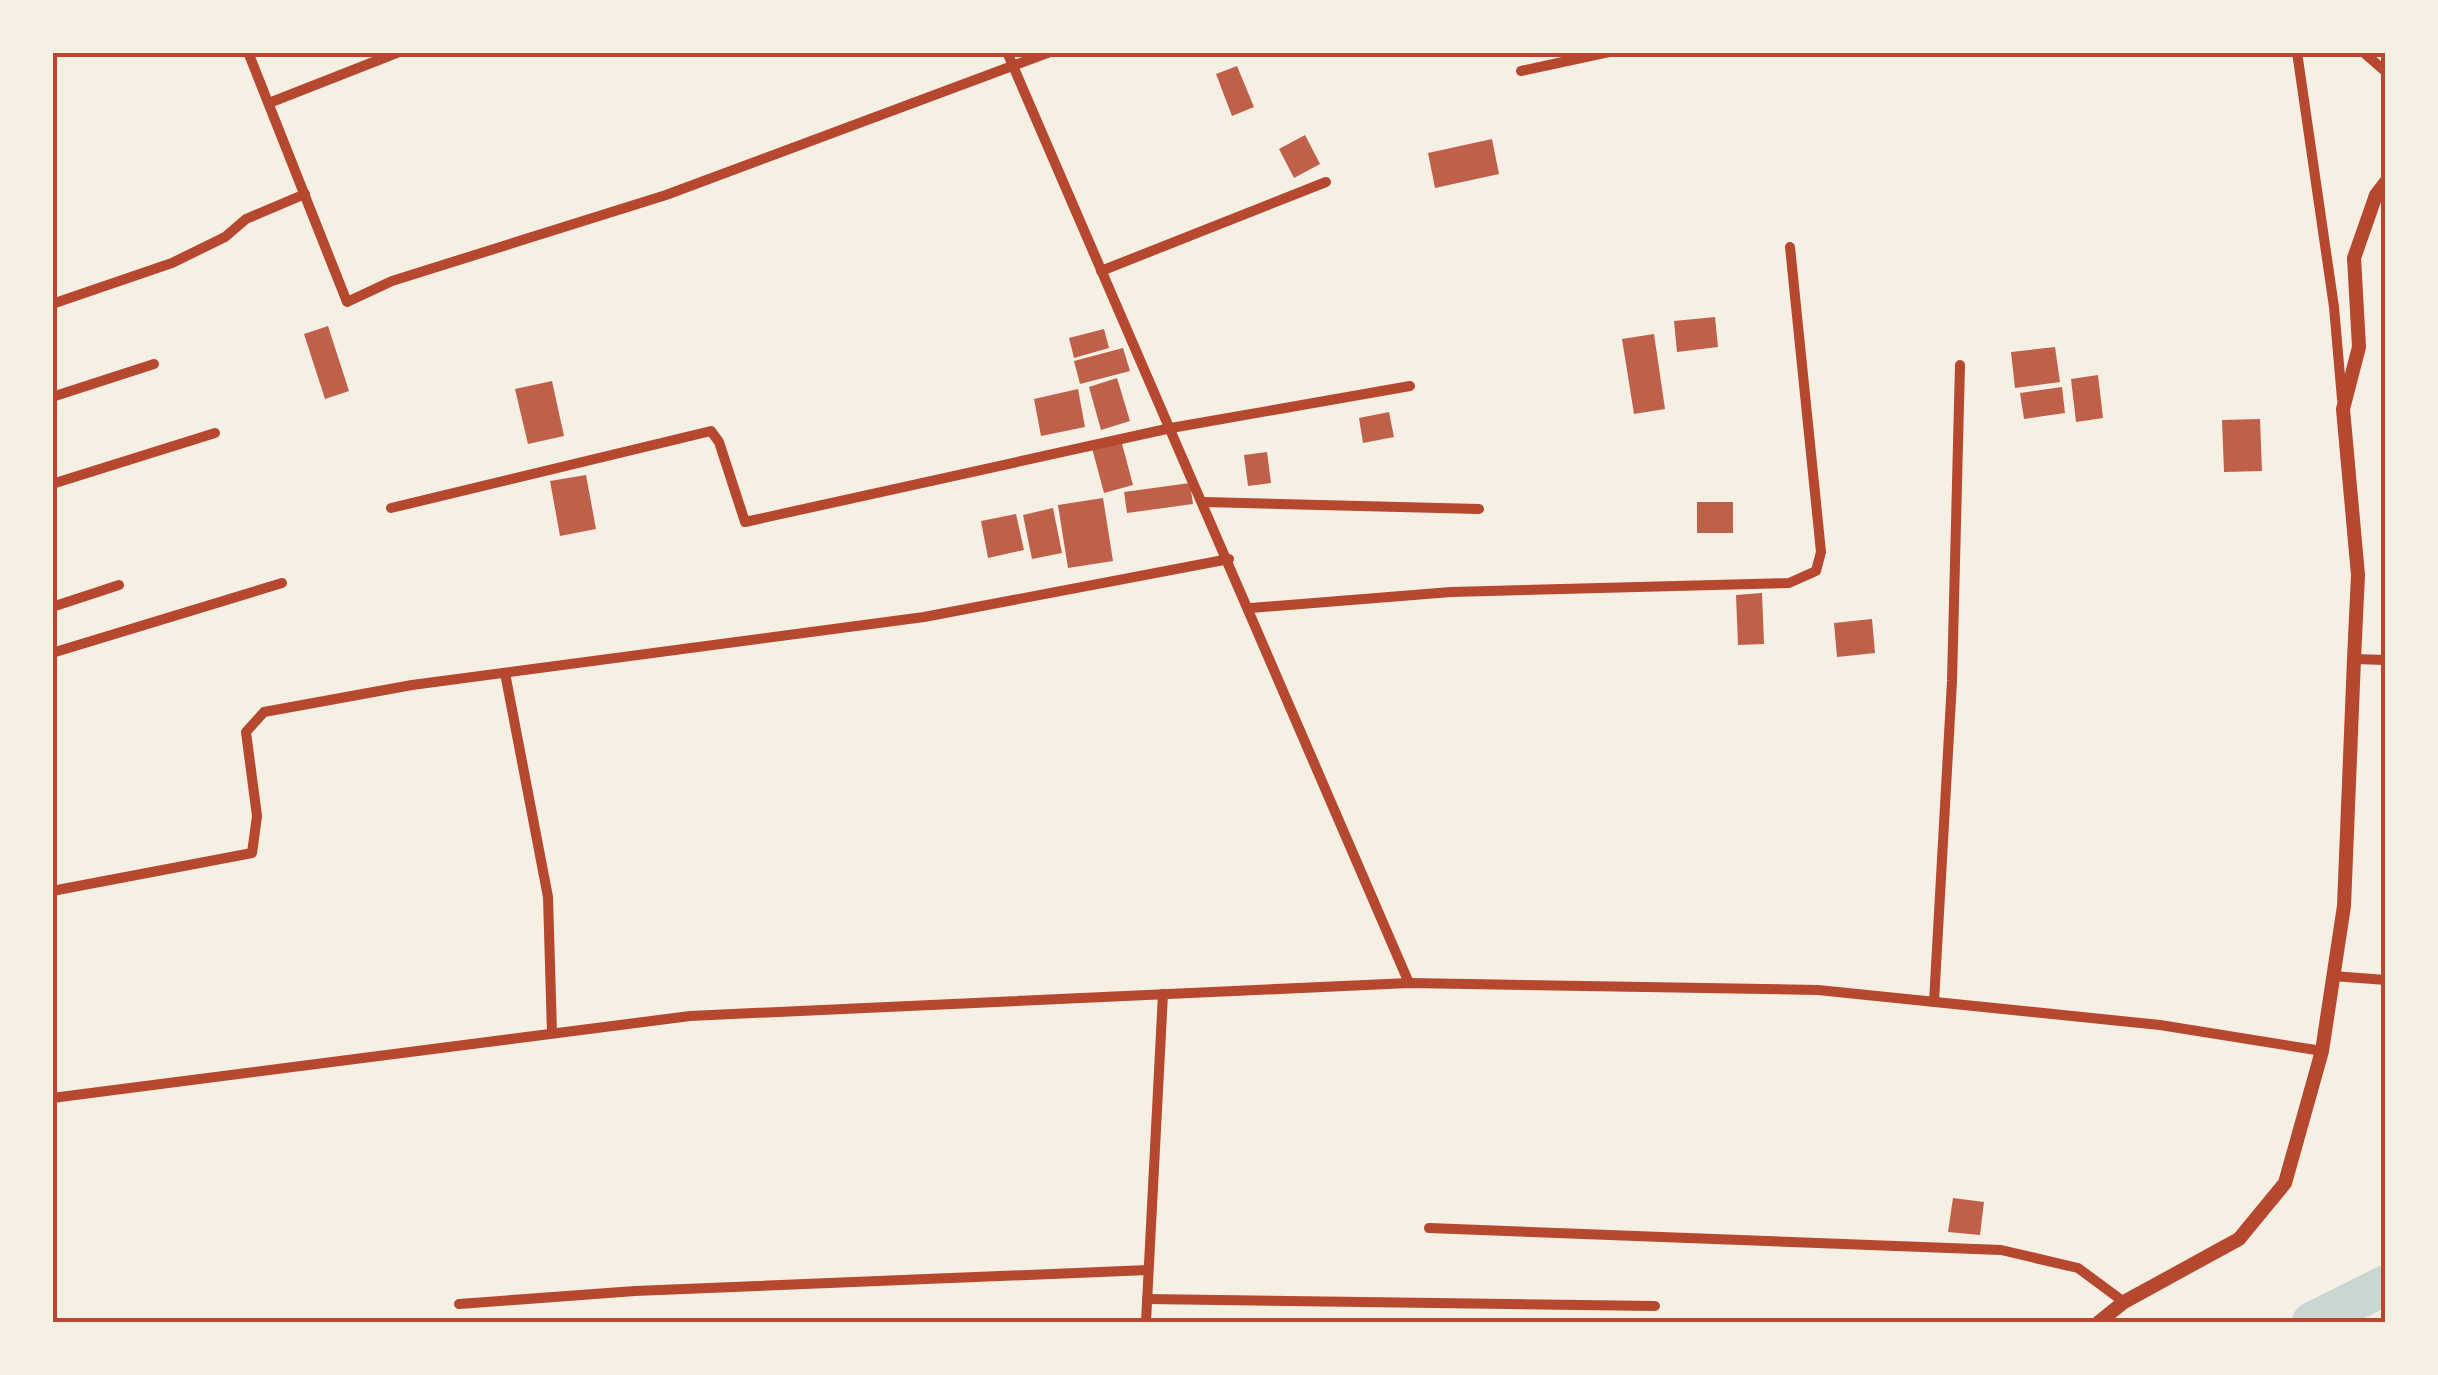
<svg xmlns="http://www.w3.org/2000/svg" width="2438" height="1375" font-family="'Space Grotesk',sans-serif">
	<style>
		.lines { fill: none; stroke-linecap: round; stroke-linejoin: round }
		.river { stroke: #c9d6d2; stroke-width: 40 }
		.building { fill: #bf614a }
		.minor { stroke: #b5482f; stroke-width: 10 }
		.tertiary { stroke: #b5482f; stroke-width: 14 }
		.neatline { fill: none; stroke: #b5482f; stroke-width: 4 }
	</style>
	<rect width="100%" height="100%" fill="#f6efe4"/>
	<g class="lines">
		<polyline class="river" points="2312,1322 2386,1285"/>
	</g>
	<g class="building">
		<polygon points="1237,66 1254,107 1232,116 1216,74"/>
		<polygon points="1305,135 1320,164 1294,178 1279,149"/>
		<polygon points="1492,139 1499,174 1435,188 1428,153"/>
		<polygon points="1715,317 1718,347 1677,352 1674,321"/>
		<polygon points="328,326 349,391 325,399 304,334"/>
		<polygon points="1104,329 1109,348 1074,358 1069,338"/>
		<polygon points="1654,334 1665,409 1634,414 1622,339"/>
		<polygon points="2055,347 2060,382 2015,388 2011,352"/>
		<polygon points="1123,348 1130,371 1080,384 1074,361"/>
		<polygon points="2098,375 2103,418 2076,422 2071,379"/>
		<polygon points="1117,378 1130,421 1101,430 1089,387"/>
		<polygon points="552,381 564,436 528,444 515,389"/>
		<polygon points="2062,387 2065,413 2024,419 2020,393"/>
		<polygon points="1078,389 1085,427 1041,436 1034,399"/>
		<polygon points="1389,412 1394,437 1363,443 1359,418"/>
		<polygon points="2260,419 2262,471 2224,472 2222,420"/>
		<polygon points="1121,440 1133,485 1104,493 1092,448"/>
		<polygon points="1267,452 1271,483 1248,486 1244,455"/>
		<polygon points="586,475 596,529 560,536 550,481"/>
		<polygon points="1190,483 1193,504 1127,513 1124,492"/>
		<polygon points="1103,498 1113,561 1068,568 1058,505"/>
		<rect x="1697" y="502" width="36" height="31"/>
		<polygon points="1053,508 1062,553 1032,559 1023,515"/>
		<polygon points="1016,514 1024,550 988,558 981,521"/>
		<polygon points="1762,593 1764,644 1738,645 1736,595"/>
		<polygon points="1872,619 1875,653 1837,657 1834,623"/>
		<polygon points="1953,1198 1984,1202 1980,1235 1948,1232"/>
	</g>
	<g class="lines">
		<g class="minor">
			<polyline points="248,52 347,302 392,281 666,195 1050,52"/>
			<polyline points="1007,52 1409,983"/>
			<polyline points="2297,52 2334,307 2342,399"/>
			<polyline points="2363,52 2386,72"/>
			<polyline points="1521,71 1609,52"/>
			<polyline points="269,103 399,52"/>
			<polyline points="1101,271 1326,182"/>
			<polyline points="52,304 172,263 225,237 246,219 305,194"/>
			<polyline points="52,397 154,364"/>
			<polyline points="52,484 215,433"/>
			<polyline points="1204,502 1479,509"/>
			<polyline points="391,508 711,431 719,442 745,522 1171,428 1410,386"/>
			<polyline points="52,607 119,585"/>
			<polyline points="1251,608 1451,592 1789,583 1816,571 1821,552 1790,247"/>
			<polyline points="52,653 282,583"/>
			<polyline points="2354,659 2386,660"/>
			<polyline points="505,673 548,897 552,1033"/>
			<polyline points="52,891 252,853 257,816 246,732 264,712 412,685 924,617 1229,559"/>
			<polyline points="2333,976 2386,980"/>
			<polyline points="1934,1002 1952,681 1960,365"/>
			<polyline points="52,1098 690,1016 1409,983 1818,990 2160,1025 2322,1051"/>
			<polyline points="1429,1228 2001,1250 2078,1268 2124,1302"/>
			<polyline points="1147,1299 1655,1306"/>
			<polyline points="459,1304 635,1291 1148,1270"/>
			<polyline points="1146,1322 1163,994"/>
		</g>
		<polyline class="tertiary" points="2099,1322 2124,1302 2239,1239 2285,1183 2322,1051 2344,906 2354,659 2358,575 2343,409 2359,347 2354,258 2376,195 2386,182"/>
	</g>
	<rect width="2438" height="1375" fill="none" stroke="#f6efe4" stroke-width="110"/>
	<rect x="55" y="55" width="2328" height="1265" class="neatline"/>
</svg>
